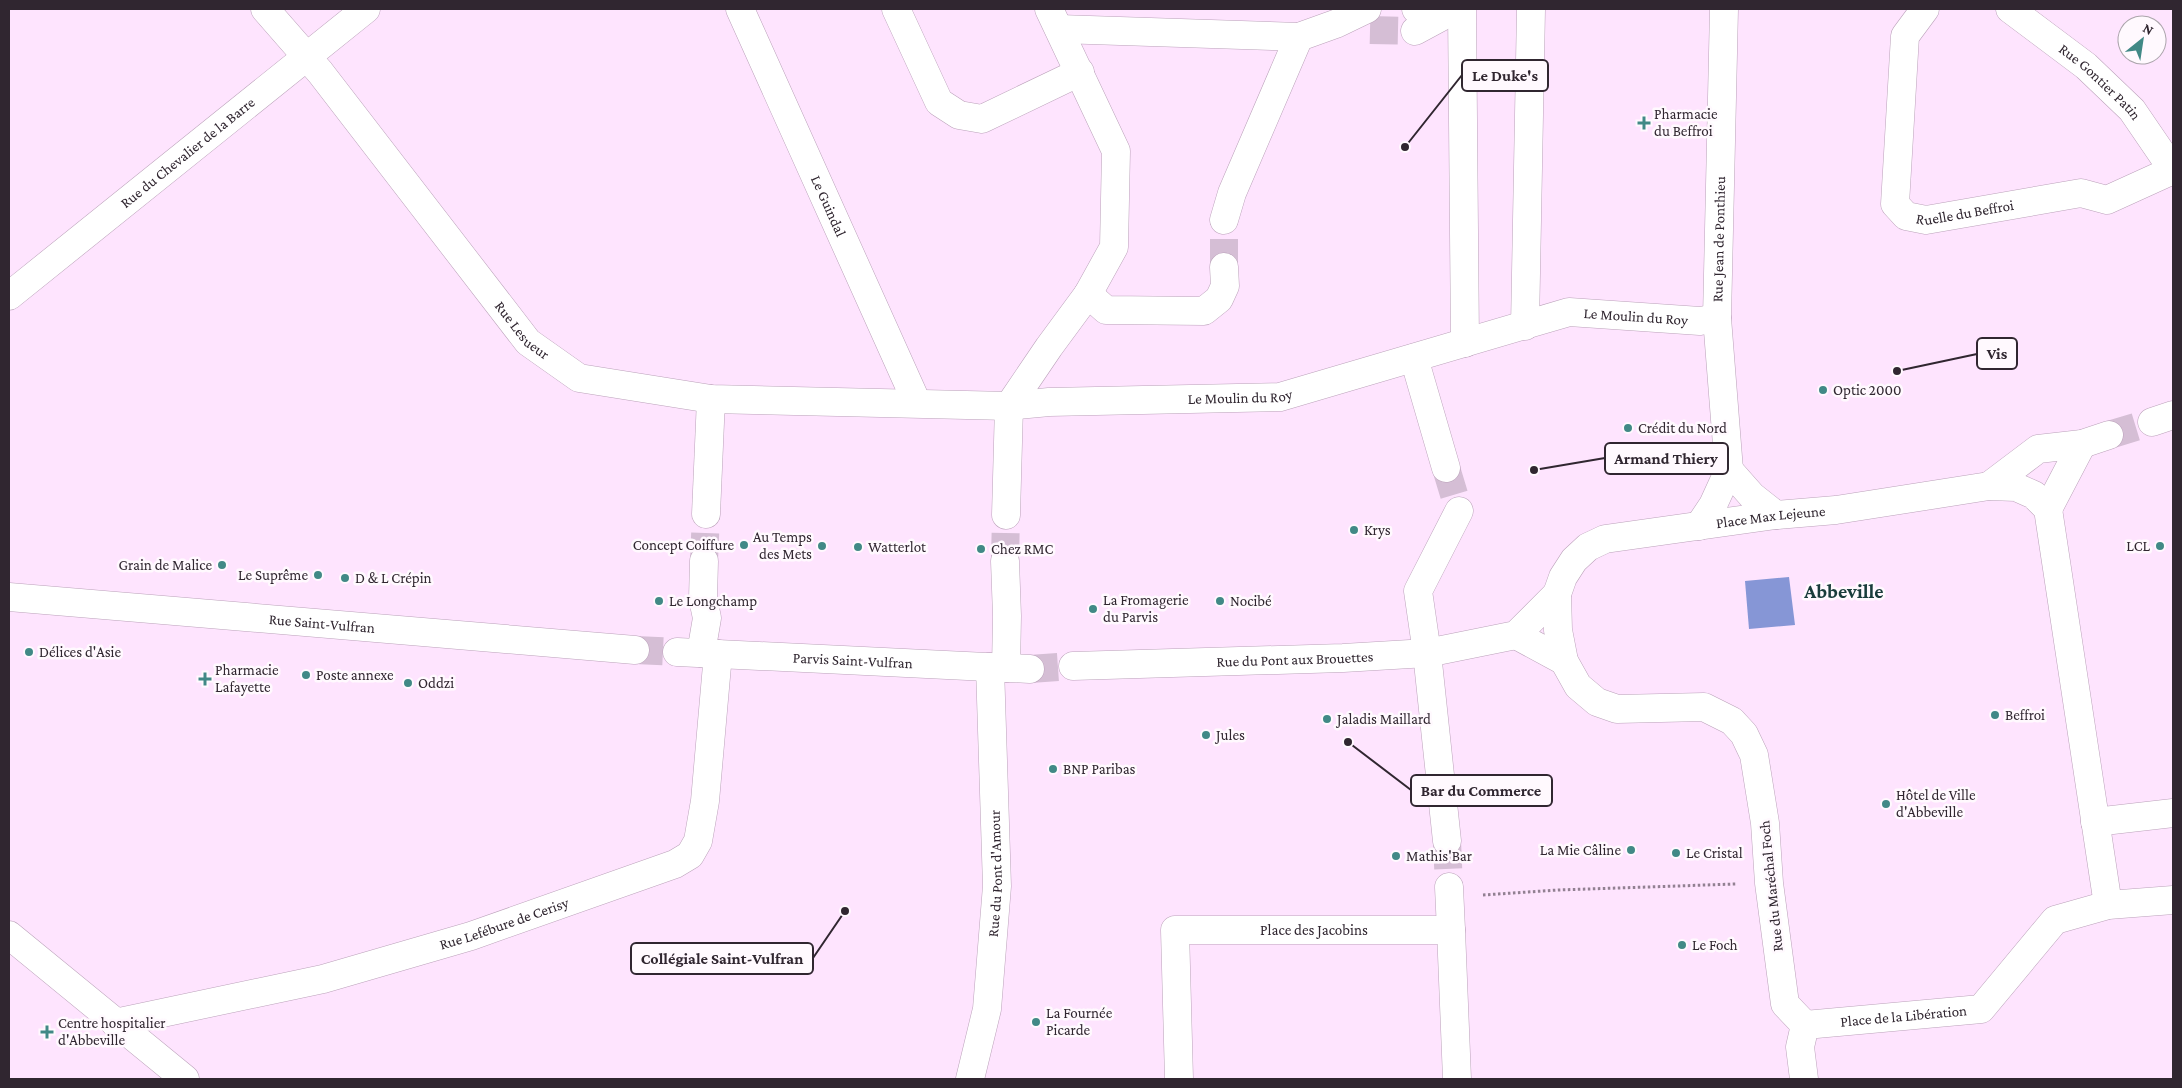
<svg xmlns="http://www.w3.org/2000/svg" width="2182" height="1088" font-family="'Crimson Pro',serif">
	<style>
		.water { fill: #8696d6 }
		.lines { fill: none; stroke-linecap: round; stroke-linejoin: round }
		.minor-tunnel { stroke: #d5bed5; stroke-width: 28; stroke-dasharray: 28 14; stroke-linecap: butt }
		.minor-casing { stroke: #bba2ba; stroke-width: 29 }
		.path { stroke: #928092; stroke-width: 3; stroke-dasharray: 2.5 2.5; stroke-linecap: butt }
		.minor { stroke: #fff; stroke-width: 28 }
		.poi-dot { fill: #418986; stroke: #fff9fe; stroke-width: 2 }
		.labels { text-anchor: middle; stroke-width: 5; stroke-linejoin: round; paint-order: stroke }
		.street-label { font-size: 15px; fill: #302630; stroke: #fff9fe }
		.poi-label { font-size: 15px; fill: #302630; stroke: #fff9fe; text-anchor: start }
		.district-label { font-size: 20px; font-weight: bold; fill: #193c3b; stroke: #fff9fe }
		.leader { fill: none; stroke: #302630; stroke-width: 2 }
		.callout-dot { fill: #302630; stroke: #fff9fe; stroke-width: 2 }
		.callout { fill: #fff9fe; stroke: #302630; stroke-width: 2 }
		.callout-label { font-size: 16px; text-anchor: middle; font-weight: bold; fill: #302630 }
	</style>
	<rect width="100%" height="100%" fill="#fee4fe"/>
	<polygon class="water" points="1789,577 1795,625 1749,629 1745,581"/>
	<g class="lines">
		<g class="minor-tunnel">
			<polyline points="1370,30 1415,31"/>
			<polyline points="1224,267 1224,220"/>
			<polyline points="2109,435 2152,422"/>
			<polyline points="1446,468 1459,511"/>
			<polyline points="704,561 706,514"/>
			<polyline points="1005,561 1006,515"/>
			<polyline points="635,650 677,652"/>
			<polyline points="1030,669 1073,666"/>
			<polyline points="1447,841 1449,887"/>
		</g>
		<g class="minor-casing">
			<g id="minor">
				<path id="s1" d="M265 9 320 72 528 342 579 378 711 399 1009 406 1049 402 1280 397 1569 312 1700 321 1717 318"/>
				<path id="s2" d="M740 9 917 403"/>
				<polyline points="896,9 939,102 959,115 982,119 1080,72"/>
				<polyline points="1462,9 1465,343"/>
				<path id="s3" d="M1925 9 1905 36 1895 204 1906 216 1926 220 2081 193 2107 200 2173 170"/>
				<path id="s4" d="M2010 9 2086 66 2132 110 2173 170"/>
				<polyline points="1059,29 1299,37 1338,23 1367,9"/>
				<polyline points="1415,31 1441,17 1416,9"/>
				<polyline points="1224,220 1232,193 1299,37"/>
				<polyline points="1088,294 1106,310 1204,311 1219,299 1225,286 1224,267"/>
				<path id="s5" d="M9 296 366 9"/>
				<polyline points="1525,326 1531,9"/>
				<polyline points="1414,358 1446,468"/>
				<polyline points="1009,406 1049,347 1088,294 1114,247 1116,151 1049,9"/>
				<polyline points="2152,422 2173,415"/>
				<polyline points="1729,470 1752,496 1776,515"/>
				<polyline points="1989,486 2038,449 2082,444 2109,435"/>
				<polyline points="2048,509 2082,444"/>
				<polyline points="706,514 711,399"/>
				<polyline points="1006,515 1009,406"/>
				<path id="s6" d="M1699 526 1713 505 1729 470 1717 318 1724 9"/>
				<polyline points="1005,561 1007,616 1006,668"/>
				<path id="s7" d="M9 597 635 650"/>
				<polyline points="1516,635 1564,661"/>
				<path id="s8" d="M677 652 1030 669"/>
				<polyline points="701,653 707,618 703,599 704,561"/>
				<path id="s9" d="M1073 666 1343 658 1427 653 1516 635 1557 594"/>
				<polyline points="2095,822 2173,813"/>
				<polyline points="1447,841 1427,653 1418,591 1459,511"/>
				<polyline points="1449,887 1451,930"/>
				<polyline points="9,935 185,1079"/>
				<path id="s10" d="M115 1023 323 979 471 936 675 864 690 855 698 841 705 801 718 654"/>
				<path id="s11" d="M1805 1025 1785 1004 1769 883 1765 823 1754 755 1744 734 1732 721 1704 707 1617 709 1597 702 1578 686 1564 661 1558 630 1557 594 1563 577 1574 560 1588 547 1605 539 1776 515 1836 510 1989 486 2016 487 2034 495 2048 509 2108 905"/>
				<path id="s12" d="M1805 1025 1981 1009 2055 920 2108 905 2173 900"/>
				<path id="s13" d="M970 1079 987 1009 997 886 990 667"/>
				<path id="s14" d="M1179 1079 1175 930H1451L1457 1079"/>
				<polyline points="1804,1079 1800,1047 1805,1025"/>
			</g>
		</g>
		<polyline class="path" points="1483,895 1558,890 1736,884"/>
		<use href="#minor" class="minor"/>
	</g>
	<g class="poi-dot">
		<path d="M1641.5 115.5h5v5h5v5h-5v5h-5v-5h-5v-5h5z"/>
		<circle cx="1823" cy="390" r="5"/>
		<circle cx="1628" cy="428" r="5"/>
		<circle cx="1354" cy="530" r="5"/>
		<circle cx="744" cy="545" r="5"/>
		<circle cx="822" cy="546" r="5"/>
		<circle cx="2160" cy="546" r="5"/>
		<circle cx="858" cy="547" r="5"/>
		<circle cx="981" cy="549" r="5"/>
		<circle cx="222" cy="565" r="5"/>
		<circle cx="318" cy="575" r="5"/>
		<circle cx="345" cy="578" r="5"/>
		<circle cx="659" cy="601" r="5"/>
		<circle cx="1220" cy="601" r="5"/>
		<circle cx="1093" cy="609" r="5"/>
		<circle cx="29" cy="652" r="5"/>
		<circle cx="306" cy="675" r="5"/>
		<path d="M202.5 671.5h5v5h5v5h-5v5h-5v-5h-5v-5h5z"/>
		<circle cx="408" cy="683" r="5"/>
		<circle cx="1995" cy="715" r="5"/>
		<circle cx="1327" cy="719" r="5"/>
		<circle cx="1206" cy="735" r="5"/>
		<circle cx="1053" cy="769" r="5"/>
		<circle cx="1886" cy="804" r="5"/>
		<circle cx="1631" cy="850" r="5"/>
		<circle cx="1676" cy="853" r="5"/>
		<circle cx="1396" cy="856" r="5"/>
		<circle cx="1682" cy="945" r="5"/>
		<circle cx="1036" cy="1022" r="5"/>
		<path d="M44.5 1024.5h5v5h5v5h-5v5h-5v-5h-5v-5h5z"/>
	</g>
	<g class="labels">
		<g class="street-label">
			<text dy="5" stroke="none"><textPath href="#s4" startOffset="116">Rue Gontier Patin</textPath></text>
			<text dy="5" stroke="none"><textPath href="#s5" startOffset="229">Rue du Chevalier de la Barre</textPath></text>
			<text dy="5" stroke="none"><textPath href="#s2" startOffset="216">Le Guindal</textPath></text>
			<text dy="5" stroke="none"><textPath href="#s3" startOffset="278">Ruelle du Beffroi</textPath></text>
			<text dy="5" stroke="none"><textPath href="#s6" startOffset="295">Rue Jean de Ponthieu</textPath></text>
			<text dy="5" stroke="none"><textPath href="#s1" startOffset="1558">Le Moulin du Roy</textPath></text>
			<text dy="5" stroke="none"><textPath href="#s1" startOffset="412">Rue Lesueur</textPath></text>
			<text dy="5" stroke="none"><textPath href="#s1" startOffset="1150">Le Moulin du Roy</textPath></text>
			<text dy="5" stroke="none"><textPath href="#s11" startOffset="825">Place Max Lejeune</textPath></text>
			<text dy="5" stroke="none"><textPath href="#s7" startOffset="314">Rue Saint-Vulfran</textPath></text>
			<text dy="5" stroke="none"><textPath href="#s9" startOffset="222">Rue du Pont aux Brouettes</textPath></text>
			<text dy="5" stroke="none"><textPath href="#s8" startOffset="176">Parvis Saint-Vulfran</textPath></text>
			<text dy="5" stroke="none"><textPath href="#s13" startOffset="208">Rue du Pont d'Amour</textPath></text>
			<text transform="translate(1771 886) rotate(-96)" y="5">Rue du Maréchal Foch</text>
			<text dy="5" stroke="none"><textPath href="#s10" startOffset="402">Rue Lefébure de Cerisy</textPath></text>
			<text dy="5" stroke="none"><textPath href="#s14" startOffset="288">Place des Jacobins</textPath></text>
			<text dy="5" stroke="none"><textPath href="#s12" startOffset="99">Place de la Libération</textPath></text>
		</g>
		<g class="poi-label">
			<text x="1654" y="119">Pharmacie<tspan x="1654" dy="17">du Beffroi</tspan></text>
			<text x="1833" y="395">Optic 2000</text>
			<text x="1638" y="433">Crédit du Nord</text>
			<text x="1364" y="535">Krys</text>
			<text x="812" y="542" text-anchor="end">Au Temps<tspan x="812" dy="17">des Mets</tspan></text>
			<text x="734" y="550" text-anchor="end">Concept Coiffure</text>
			<text x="2150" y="551" text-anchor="end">LCL</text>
			<text x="868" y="552">Watterlot</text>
			<text x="991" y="554">Chez RMC</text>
			<text x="212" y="570" text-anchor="end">Grain de Malice</text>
			<text x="308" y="580" text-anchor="end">Le Suprême</text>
			<text x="355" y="583">D &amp; L Crépin</text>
			<text x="1103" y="605">La Fromagerie<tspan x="1103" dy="17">du Parvis</tspan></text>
			<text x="669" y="606">Le Longchamp</text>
			<text x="1230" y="606">Nocibé</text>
			<text x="39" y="657">Délices d'Asie</text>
			<text x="215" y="675">Pharmacie<tspan x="215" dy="17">Lafayette</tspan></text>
			<text x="316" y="680">Poste annexe</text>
			<text x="418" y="688">Oddzi</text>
			<text x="2005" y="720">Beffroi</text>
			<text x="1337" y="724">Jaladis Maillard</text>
			<text x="1216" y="740">Jules</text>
			<text x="1063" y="774">BNP Paribas</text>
			<text x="1896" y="800">Hôtel de Ville<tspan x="1896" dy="17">d'Abbeville</tspan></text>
			<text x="1621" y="855" text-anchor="end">La Mie Câline</text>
			<text x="1686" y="858">Le Cristal</text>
			<text x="1406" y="861">Mathis'Bar</text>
			<text x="1692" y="950">Le Foch</text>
			<text x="1046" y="1018">La Fournée<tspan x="1046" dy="17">Picarde</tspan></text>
			<text x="58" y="1028">Centre hospitalier<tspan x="58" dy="17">d'Abbeville</tspan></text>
		</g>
		<g class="district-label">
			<text x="1844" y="598">Abbeville</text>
		</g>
	</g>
	<path class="leader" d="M1405 147L1462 75M1897 371L1977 354M1534 470L1605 458M1348 742L1411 790M845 911L813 958"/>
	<g class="callout-dot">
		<circle cx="1405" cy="147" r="5"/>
		<circle cx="1897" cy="371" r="5"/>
		<circle cx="1534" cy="470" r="5"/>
		<circle cx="1348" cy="742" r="5"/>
		<circle cx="845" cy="911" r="5"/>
	</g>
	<g class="callout">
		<rect x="1462" y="60" width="86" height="31" rx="5"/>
		<rect x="1977" y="338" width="40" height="31" rx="5"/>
		<rect x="1605" y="443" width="123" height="31" rx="5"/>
		<rect x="1411" y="775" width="141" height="31" rx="5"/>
		<rect x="631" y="943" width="182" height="31" rx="5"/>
	</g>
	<g class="callout-label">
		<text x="1505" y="81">Le Duke's</text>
		<text x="1997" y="359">Vis</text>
		<text x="1666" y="464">Armand Thiery</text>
		<text x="1481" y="796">Bar du Commerce</text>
		<text x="722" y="964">Collégiale Saint-Vulfran</text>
	</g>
	<rect width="2182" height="1088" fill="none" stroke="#302630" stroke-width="20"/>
	<g transform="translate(2142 40) rotate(30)"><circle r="24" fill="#fff9fe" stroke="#aca5ac"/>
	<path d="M0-4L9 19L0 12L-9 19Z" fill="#418986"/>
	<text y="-8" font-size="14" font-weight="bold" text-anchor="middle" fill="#302630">N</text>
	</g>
</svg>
